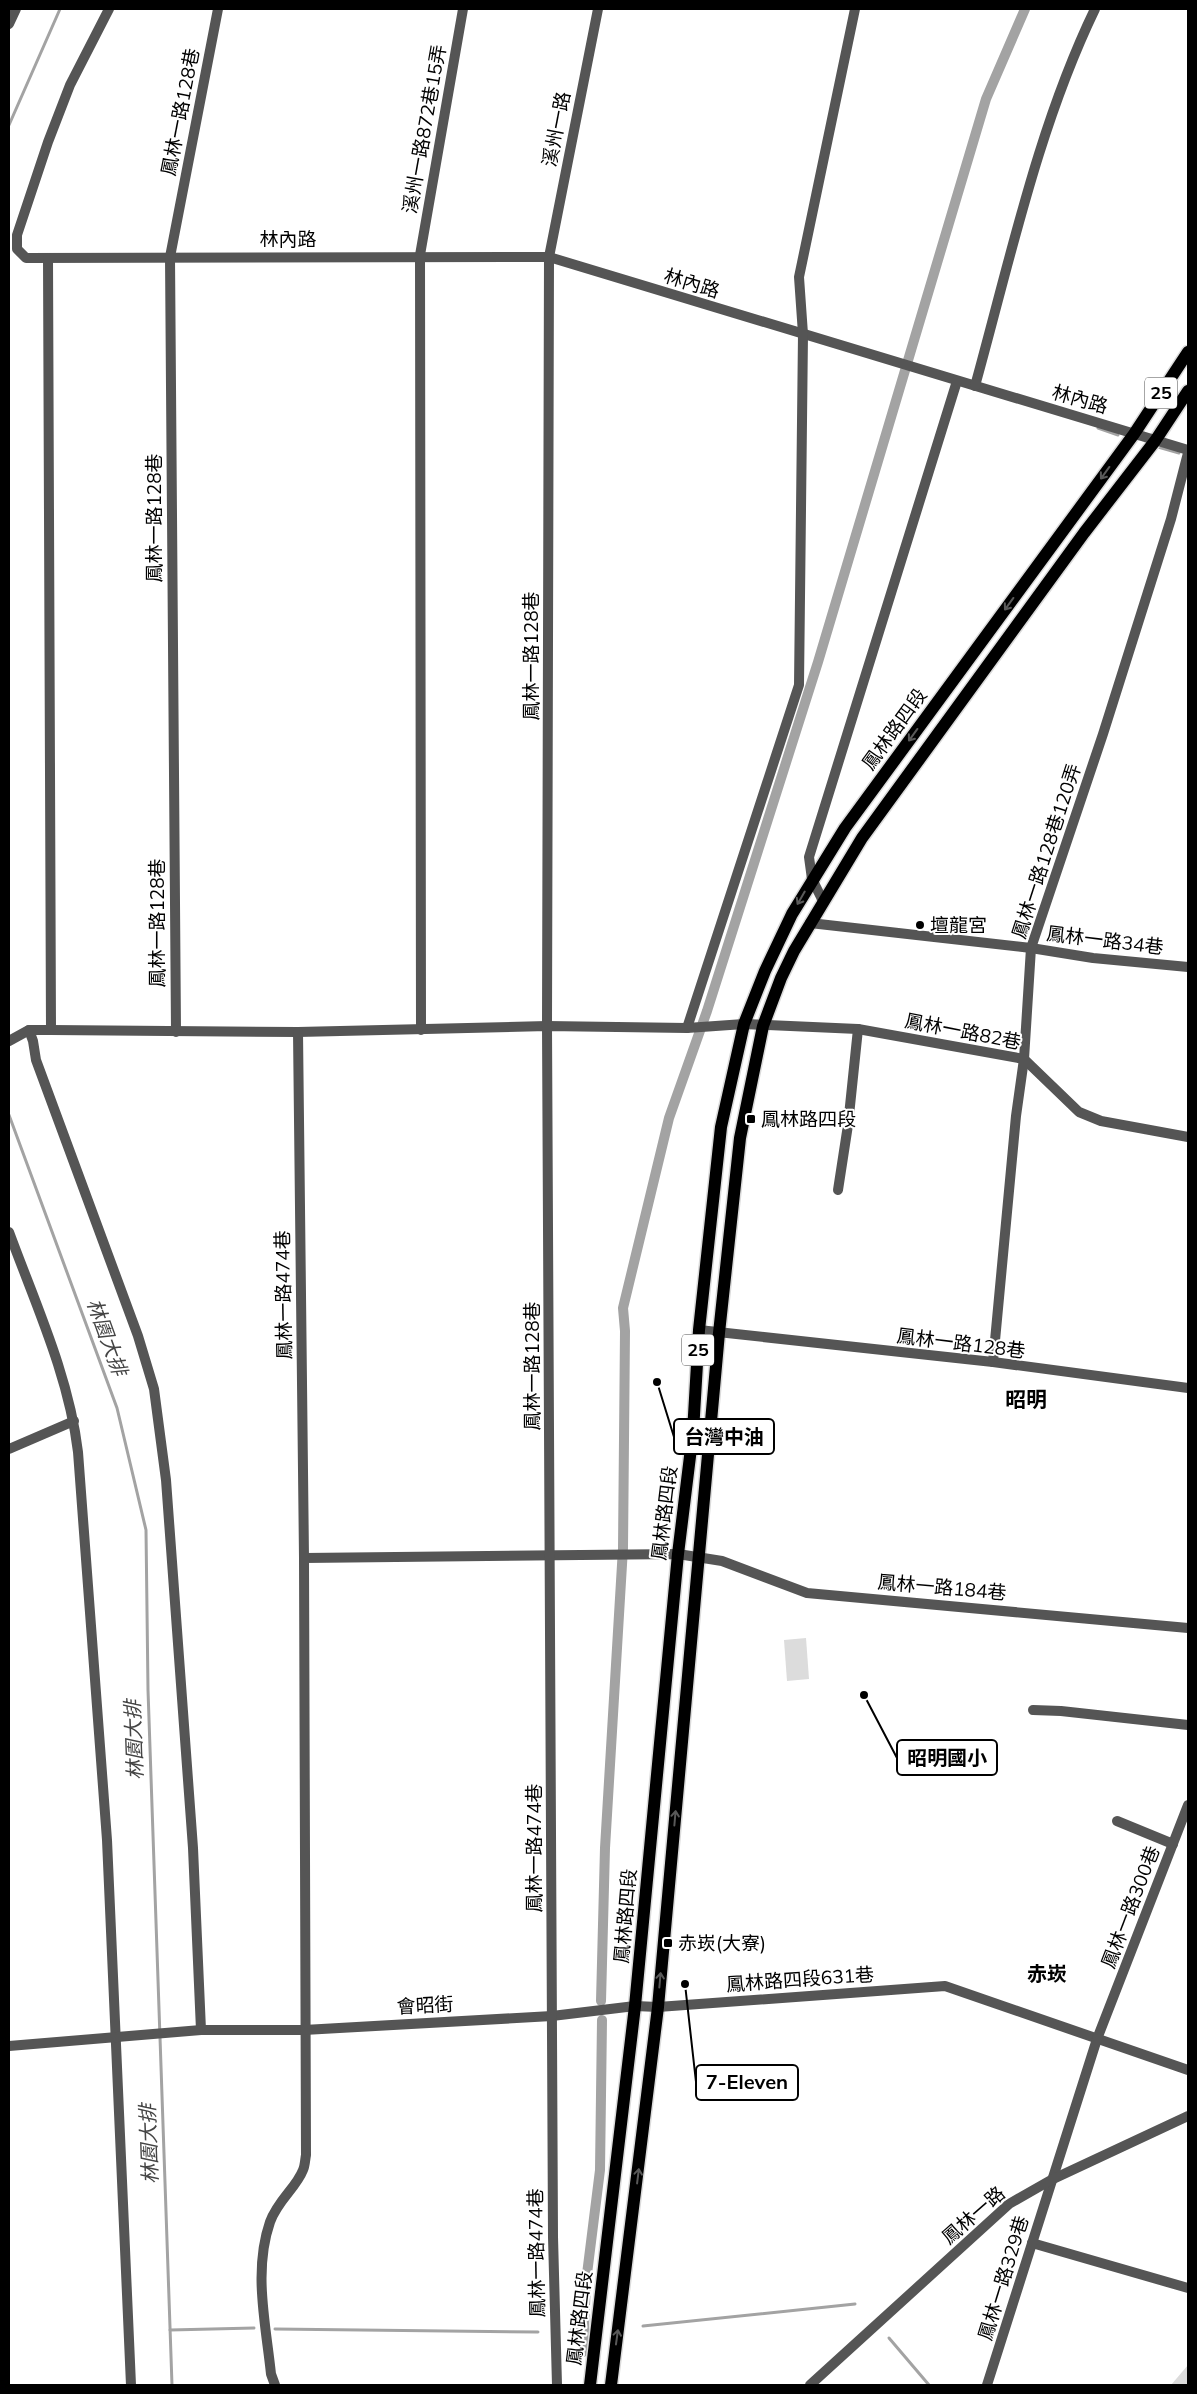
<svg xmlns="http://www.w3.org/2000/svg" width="1197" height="2394" font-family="Mulish,'Noto Sans TC',sans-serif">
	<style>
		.green { fill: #dcdcdc }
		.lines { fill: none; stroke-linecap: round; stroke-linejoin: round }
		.stream { stroke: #a3a3a3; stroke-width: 3 }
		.canal { stroke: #a3a3a3; stroke-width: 10 }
		.primary-casing { stroke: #dbdbdb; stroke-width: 15 }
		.minor { stroke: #555; stroke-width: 10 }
		.tertiary { stroke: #555; stroke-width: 10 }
		.primary { stroke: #000; stroke-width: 12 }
		.oneway { stroke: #595959 }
		.poi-dot { fill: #000; stroke: #fff; stroke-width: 2 }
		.labels { text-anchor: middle; stroke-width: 4; stroke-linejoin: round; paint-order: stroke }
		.shield { fill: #fff; stroke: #4c4c4c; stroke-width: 1 }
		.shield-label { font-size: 18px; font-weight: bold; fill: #000 }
		.street-label { font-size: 19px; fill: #000; stroke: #fff }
		.poi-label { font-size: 19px; fill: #000; stroke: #fff; text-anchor: start }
		.water-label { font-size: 20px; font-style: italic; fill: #444; stroke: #fff }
		.neighbourhood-label { font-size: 20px; font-weight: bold; fill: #000; stroke: #fff }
		.quarter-label { font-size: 21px; font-weight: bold; fill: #000; stroke: #fff }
		.leader { fill: none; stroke: #000; stroke-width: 2 }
		.callout-dot { fill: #000; stroke: #fff; stroke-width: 2 }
		.callout { fill: #fff; stroke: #000; stroke-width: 2 }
		.callout-label { font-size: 20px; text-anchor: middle; font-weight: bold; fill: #000 }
	</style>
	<rect width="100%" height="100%" fill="#fff"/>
	<g class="green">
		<polygon points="806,1638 809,1679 787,1681 784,1640"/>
		<polygon points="1188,2365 1188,2385 1171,2385"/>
	</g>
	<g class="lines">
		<g class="stream">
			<polyline points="9,125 60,9"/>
			<polyline points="1098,428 1118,435"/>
			<polyline points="1158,447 1179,453"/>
			<polyline points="9,1115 117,1408 146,1530 148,1690 172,2385"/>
			<polyline points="643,2326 855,2304"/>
			<polyline points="275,2329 538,2332"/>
			<polyline points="170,2330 254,2328"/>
			<polyline points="571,2330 583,2329"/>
			<polyline points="889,2338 929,2385"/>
		</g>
		<g class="canal">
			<polyline points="601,2001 605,1848 623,1548 625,1331 623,1308 669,1118 707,1011 818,662 986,99 1025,9"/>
			<polyline points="583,2352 586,2282 600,2170 602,2020"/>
		</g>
		<g class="primary-casing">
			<g id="primary">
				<polyline points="590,2385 635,2006 678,1554 693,1432 699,1330 721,1127 744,1024 765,971 792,914 845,828 1134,434 1188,352"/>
				<polyline points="611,2385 658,2007 719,1333 740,1138 763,1026 781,978 794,951 862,838 1084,533 1155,441 1188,391"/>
			</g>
		</g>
		<g class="minor">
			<polyline points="109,9 70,85 48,142 17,235 17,249 26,258 549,257 1188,450"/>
			<polyline points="9,24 16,9"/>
			<polyline points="48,258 51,1030"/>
			<path d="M975 386C1010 260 1038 127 1095 9"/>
			<polyline points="823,901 812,879 809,857 957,381"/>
			<polyline points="810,923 1031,948 1093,958 1188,967"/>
			<polyline points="687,1028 799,685 803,334 799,277 855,9"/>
			<polyline points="29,1030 33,1041 36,1060 138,1336 154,1389 166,1480 193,1848 201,2030"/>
			<polyline points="421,1030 420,255 463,9"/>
			<polyline points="176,1032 170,257 218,9"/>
			<polyline points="9,1041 29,1030 51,1030 298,1032 547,1026 687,1028 744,1024 858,1029 1024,1059 1079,1112 1101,1121 1188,1137"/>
			<polyline points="838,1190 848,1125 858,1029"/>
			<path d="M9 1232C35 1303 69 1376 78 1452L107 1840 131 2385"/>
			<polyline points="699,1330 993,1362 1188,1388"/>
			<polyline points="993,1362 1016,1116 1024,1059 1031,948 1103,734 1171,519 1188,453"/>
			<polyline points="9,1449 74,1421"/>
			<polyline points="304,1558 678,1554 722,1561 807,1593 1188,1628"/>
			<polyline points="1033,1710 1061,1711 1188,1725"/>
			<polyline points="1117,1821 1173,1844"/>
			<polyline points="9,2046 201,2030 304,2030 552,2016 635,2006 658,2007 945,1986 1188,2070"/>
			<polyline points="1032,2243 1188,2288"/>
			<path d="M275 2385 271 2374C266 2325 253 2271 270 2222 278 2200 296 2188 303 2170 305 2166 305 2160 306 2155L304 1558 298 1032"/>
			<polyline points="987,2385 1097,2039 1188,1805"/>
		</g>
		<g class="tertiary">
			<polyline points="557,2385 553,2237 547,1026 549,257 598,9"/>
			<polyline points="810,2385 1009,2204 1051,2180 1188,2116"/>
		</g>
		<use href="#primary" class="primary"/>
	</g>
	<defs><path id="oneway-shaft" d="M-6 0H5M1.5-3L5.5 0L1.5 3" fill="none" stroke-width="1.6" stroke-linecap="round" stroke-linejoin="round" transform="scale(1.25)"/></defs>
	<g class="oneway">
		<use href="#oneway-shaft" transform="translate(1105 473) rotate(126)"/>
		<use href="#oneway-shaft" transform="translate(1009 604) rotate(126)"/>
		<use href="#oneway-shaft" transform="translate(913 735) rotate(126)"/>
		<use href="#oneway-shaft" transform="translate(801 898) rotate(120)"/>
		<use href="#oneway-shaft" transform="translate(675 1818) rotate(-85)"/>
		<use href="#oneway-shaft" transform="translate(660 1980) rotate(-85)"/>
		<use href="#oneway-shaft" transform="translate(638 2176) rotate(-83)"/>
		<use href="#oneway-shaft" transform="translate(617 2337) rotate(-82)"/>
	</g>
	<g class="poi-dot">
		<circle cx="920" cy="925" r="5"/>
		<rect x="746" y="1114" width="10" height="10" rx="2.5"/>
		<rect x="663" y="1938" width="10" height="10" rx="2.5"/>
	</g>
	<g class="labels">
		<g class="shield">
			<rect x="1145" y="377.5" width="32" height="31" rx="4"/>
			<rect x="682" y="1334.5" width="32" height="31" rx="4"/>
		</g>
		<g class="shield-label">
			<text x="1161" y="399">25</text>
			<text x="698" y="1356">25</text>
		</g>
		<g class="street-label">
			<text transform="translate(180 112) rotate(-79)" y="7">鳳林一路128巷</text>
			<text transform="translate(424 129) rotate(-80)" y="7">溪州一路872巷15弄</text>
			<text transform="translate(556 129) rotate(-79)" y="7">溪州一路</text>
			<text x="288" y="246">林內路</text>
			<text transform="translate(692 283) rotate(17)" y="7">林內路</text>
			<text transform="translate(1080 399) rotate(16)" y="7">林內路</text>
			<text transform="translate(154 518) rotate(-90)" y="7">鳳林一路128巷</text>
			<text transform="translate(531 656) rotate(-90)" y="7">鳳林一路128巷</text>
			<text transform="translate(894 729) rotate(-54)" y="7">鳳林路四段</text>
			<text transform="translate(1046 851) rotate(-72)" y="7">鳳林一路128巷120弄</text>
			<text transform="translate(157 923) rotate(-90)" y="7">鳳林一路128巷</text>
			<text transform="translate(1105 940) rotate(7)" y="7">鳳林一路34巷</text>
			<text transform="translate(963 1031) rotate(11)" y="7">鳳林一路82巷</text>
			<text transform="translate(283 1295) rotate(-91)" y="7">鳳林一路474巷</text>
			<text transform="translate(961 1343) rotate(7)" y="7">鳳林一路128巷</text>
			<text transform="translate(532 1366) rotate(-90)" y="7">鳳林一路128巷</text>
			<text transform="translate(664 1513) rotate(-83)" y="7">鳳林路四段</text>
			<text transform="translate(942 1587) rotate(5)" y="7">鳳林一路184巷</text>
			<text transform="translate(534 1848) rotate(-90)" y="7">鳳林一路474巷</text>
			<text transform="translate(1130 1907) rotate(-69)" y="7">鳳林一路300巷</text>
			<text transform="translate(625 1916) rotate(-85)" y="7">鳳林路四段</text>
			<text transform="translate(800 1979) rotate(-4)" y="7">鳳林路四段631巷</text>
			<text transform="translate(425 2005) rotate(-3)" y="7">會昭街</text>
			<text transform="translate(973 2215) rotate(-41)" y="7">鳳林一路</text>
			<text transform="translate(536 2253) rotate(-91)" y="7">鳳林一路474巷</text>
			<text transform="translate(1003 2278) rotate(-73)" y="7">鳳林一路329巷</text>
			<text transform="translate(579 2318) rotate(-83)" y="7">鳳林路四段</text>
		</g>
		<g class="poi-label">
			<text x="930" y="932">壇龍宮</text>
			<text x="761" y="1126">鳳林路四段</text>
			<text x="678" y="1950">赤崁(大寮)</text>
		</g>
		<g class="water-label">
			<text transform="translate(107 1337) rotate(70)" y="7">林園大排</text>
			<text transform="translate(134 1740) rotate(-92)" y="7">林園大排</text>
			<text transform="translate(149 2144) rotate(-92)" y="7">林園大排</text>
		</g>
		<g class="neighbourhood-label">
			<text x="1047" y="1981">赤崁</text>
		</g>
		<g class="quarter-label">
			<text x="1026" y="1407">昭明</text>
		</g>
	</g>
	<path class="leader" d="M657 1382L674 1437M864 1695L897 1758M685 1984L696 2082"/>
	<g class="callout-dot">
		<circle cx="657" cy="1382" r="5"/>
		<circle cx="864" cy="1695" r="5"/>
		<circle cx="685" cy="1984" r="5"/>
	</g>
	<g class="callout">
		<rect x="674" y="1419" width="100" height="35" rx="5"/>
		<rect x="897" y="1740" width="100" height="35" rx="5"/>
		<rect x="696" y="2065" width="102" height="35" rx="5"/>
	</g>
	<g class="callout-label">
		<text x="724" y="1444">台灣中油</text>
		<text x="947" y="1765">昭明國小</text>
		<text x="747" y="2089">7-Eleven</text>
	</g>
	<rect width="1197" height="2394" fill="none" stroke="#000000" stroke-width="20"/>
</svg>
